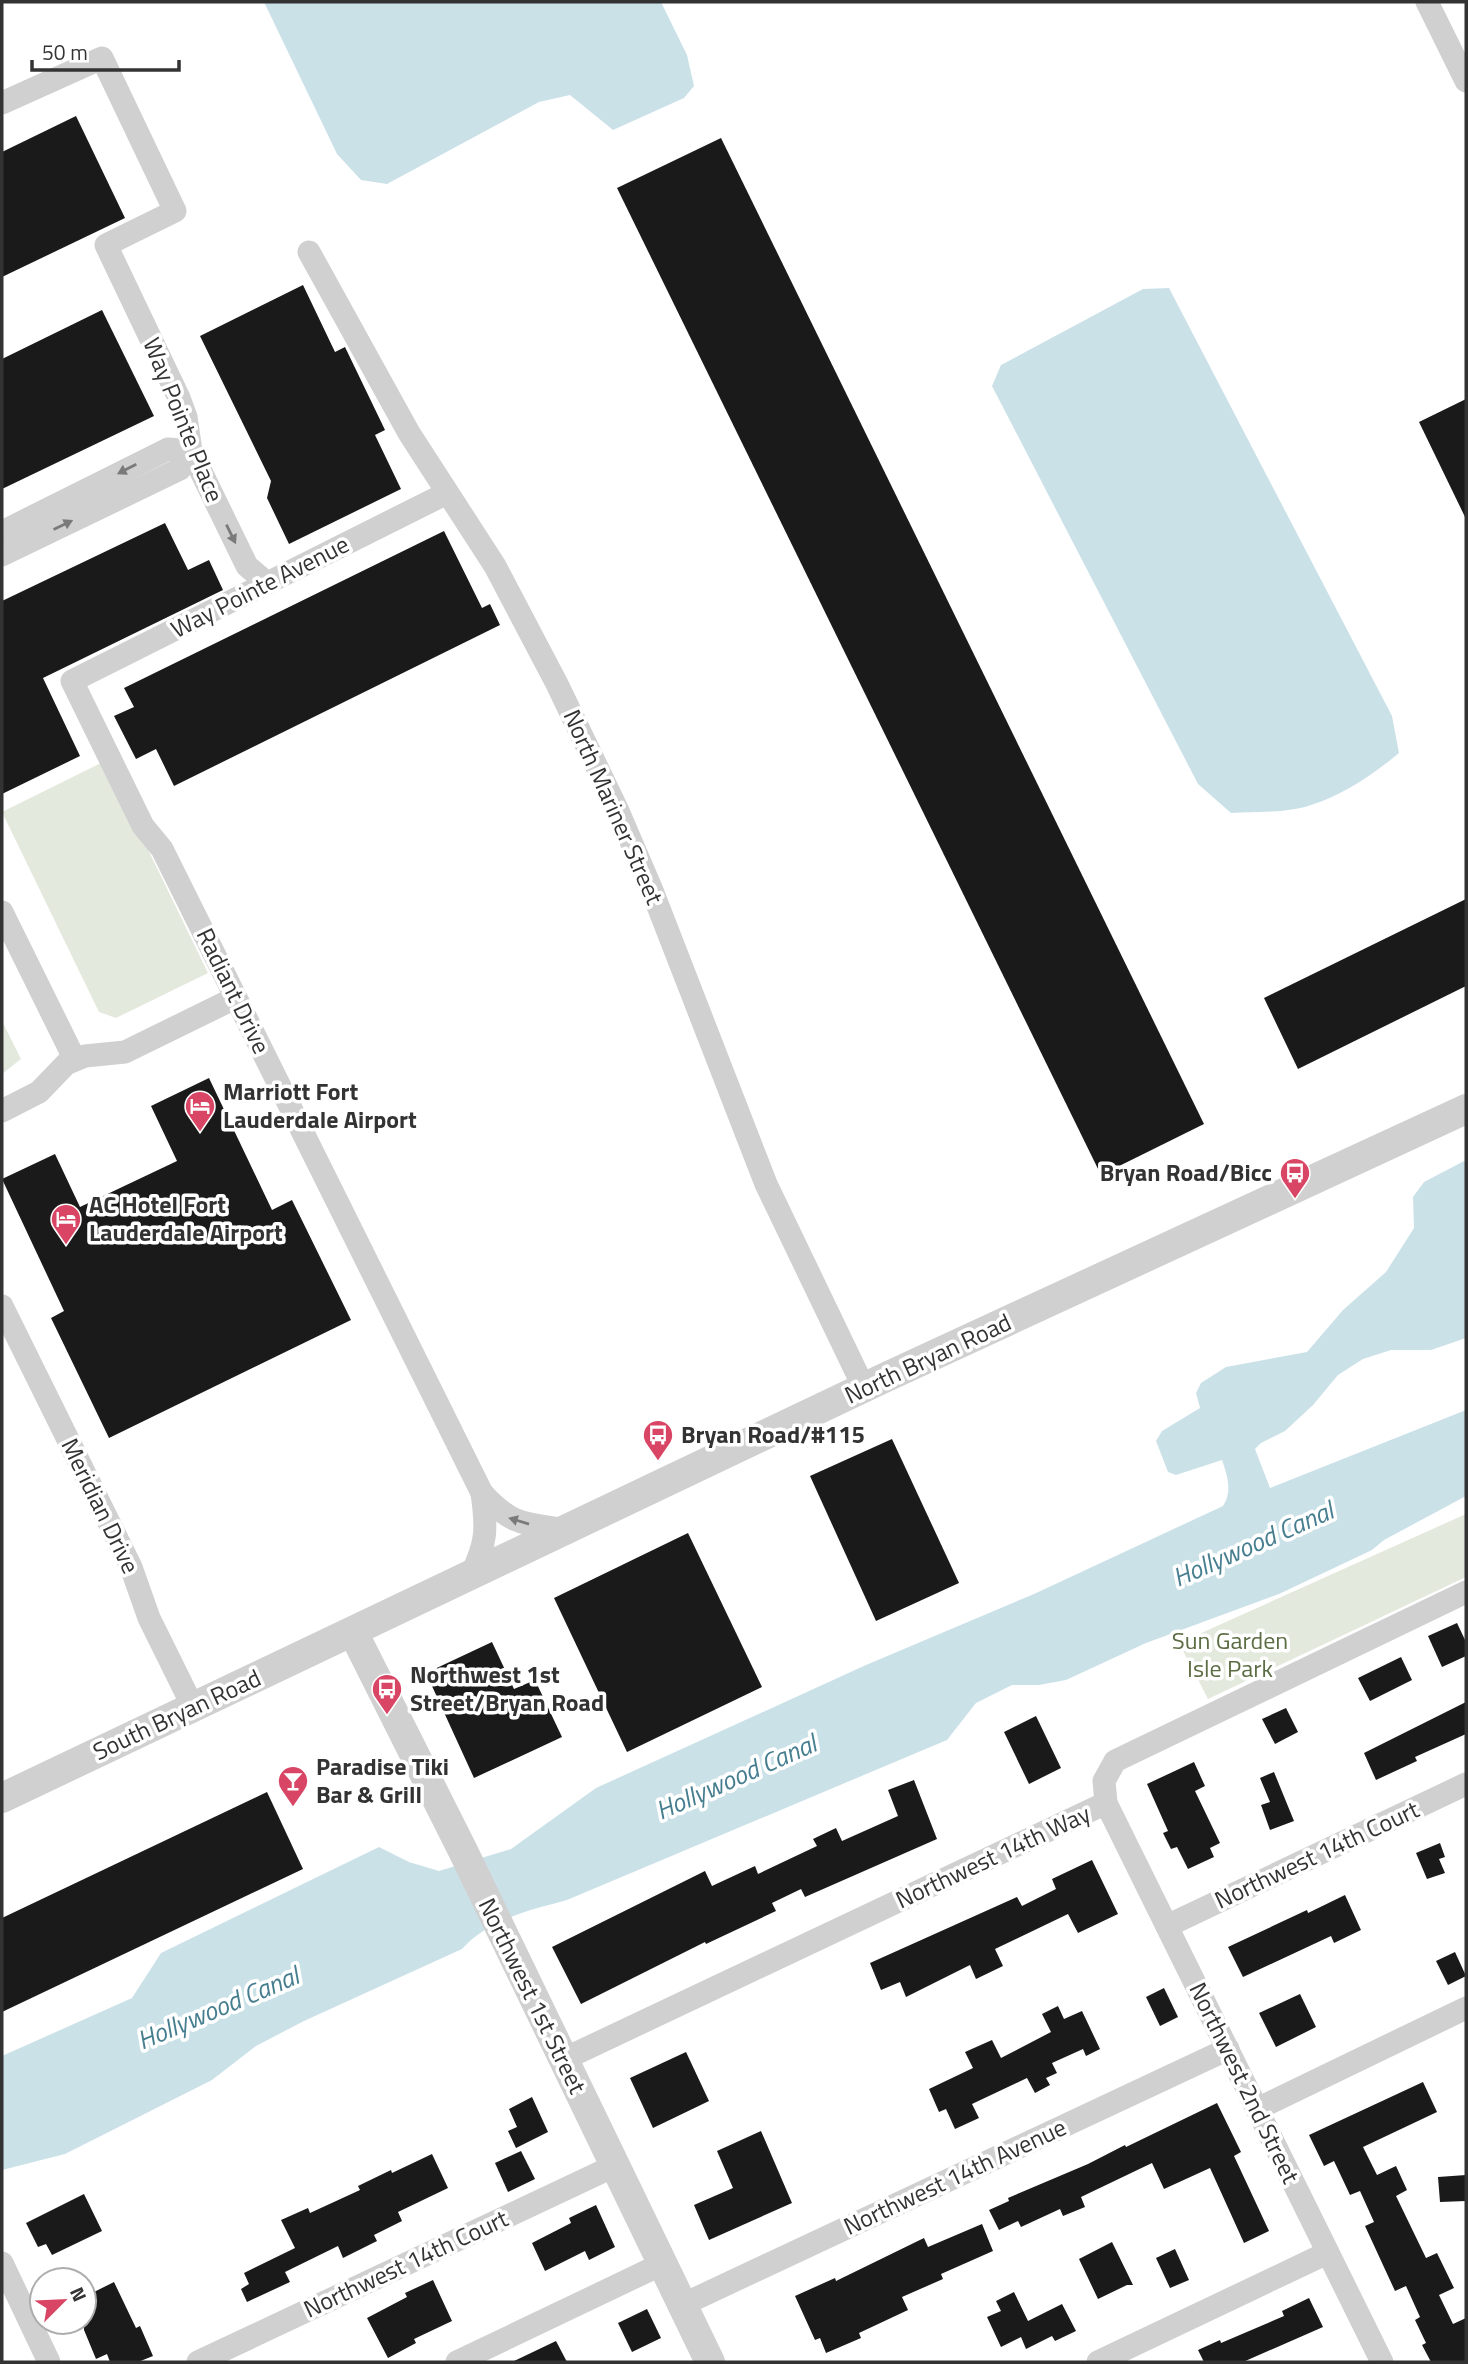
<svg xmlns="http://www.w3.org/2000/svg" width="1468" height="2364" font-family="'Titillium Web',sans-serif">
	<style>
		.green { fill: #e4e9dd }
		.water { fill: #cbe1e8 }
		.building { fill: #1a1a1a }
		.lines { fill: none; stroke-linecap: round; stroke-linejoin: round }
		.minor { stroke: #d0d0d0; stroke-width: 23 }
		.tertiary { stroke: #d0d0d0; stroke-width: 30 }
		.oneway { fill: #7a7a7a }
		.labels { text-anchor: middle; stroke-width: 7; stroke-linejoin: round; paint-order: stroke }
		.street-label { font-size: 24px; fill: #333; stroke: #fff }
		.poi-label { font-size: 24px; font-weight: bold; fill: #333; stroke: #fff; text-anchor: start }
		.park-label { font-size: 24px; fill: #5c6c43; stroke: #fff }
		.water-label { font-size: 26px; font-style: italic; fill: #467e90; stroke: #fff }
	</style>
	<rect width="100%" height="100%" fill="#fff"/>
	<g class="green">
		<polygon points="105,761 208,973 116,1018 99,1012 2,812"/>
		<polygon points="2,1021 21,1059 2,1074"/>
		<polygon points="1466,1514 1466,1577 1208,1699 1179,1643"/>
	</g>
	<g class="water">
		<polygon points="264,2 661,2 687,55 694,86 684,98 613,130 570,95 539,102 387,184 361,180 337,154"/>
		<path d="M1169 288 1392 716 1399 753C1374 774 1343 795 1311 805 1288 813 1255 812 1231 813L1198 784 992 386 1001 365 1143 289Z"/>
		<path d="M1466 1160V1338L1431 1350H1391L1363 1359 1338 1375 1313 1405 1285 1431 1261 1443 1255 1449 1270 1488 1466 1410V1496L1384 1540 1372 1550 1279 1594 1146 1643 1066 1680 1039 1685H1012L976 1703 947 1740 567 1900C530 1910 487 1920 462 1949L304 2021 256 2046 212 2080 65 2154 2 2170V2056L132 1998 161 1953 379 1847 409 1862 439 1871 511 1849 596 1788 866 1665 1034 1594 1223 1506C1233 1491 1227 1475 1222 1460L1176 1475 1168 1472 1156 1441 1162 1431 1200 1408 1196 1393 1201 1383 1226 1367 1307 1352 1343 1310 1386 1272 1414 1228 1413 1197 1424 1182Z"/>
	</g>
	<g class="building">
		<polygon points="76,116 125,218 2,277 2,152"/>
		<polygon points="721,138 1204,1124 1101,1175 617,188"/>
		<polygon points="303,285 335,352 345,347 385,430 375,435 401,489 289,544 267,498 271,481 200,336"/>
		<polygon points="102,310 154,416 2,489 2,359"/>
		<polygon points="1466,399 1466,519 1419,422"/>
		<polygon points="165,523 188,570 209,560 223,590 43,678 80,756 2,794 2,601"/>
		<polygon points="444,531 482,608 490,604 500,625 174,786 156,749 136,759 114,716 134,707 124,688"/>
		<polygon points="1466,899 1466,986 1298,1069 1264,998"/>
		<polygon points="209,1078 272,1210 292,1200 351,1320 109,1438 51,1318 64,1311 2,1179 55,1154 80,1207 177,1161 151,1106"/>
		<polygon points="892,1439 959,1583 876,1621 810,1476"/>
		<polygon points="688,1533 762,1687 627,1752 554,1598"/>
		<polygon points="1457,1623 1466,1642 1466,1656 1442,1667 1428,1636"/>
		<polygon points="492,1642 514,1689 535,1680 562,1737 474,1778 426,1673"/>
		<polygon points="1401,1657 1412,1680 1370,1701 1358,1678"/>
		<polygon points="1466,1702 1466,1734 1415,1757 1417,1761 1376,1780 1364,1753"/>
		<polygon points="1286,1708 1298,1732 1275,1744 1262,1719"/>
		<polygon points="1036,1716 1061,1768 1029,1784 1004,1732"/>
		<polygon points="1194,1762 1205,1786 1195,1791 1220,1843 1210,1848 1214,1857 1188,1869 1177,1847 1171,1849 1163,1833 1168,1831 1147,1784"/>
		<polygon points="1274,1772 1294,1821 1270,1830 1261,1805 1270,1802 1260,1778"/>
		<polygon points="914,1780 937,1839 805,1897 801,1889 772,1903 776,1911 706,1944 705,1942 581,2004 552,1947 705,1871 712,1886 755,1866 758,1874 817,1846 813,1839 836,1828 842,1841 898,1816 888,1790"/>
		<polygon points="267,1792 303,1869 2,2012 2,1918"/>
		<polygon points="1440,1843 1445,1857 1439,1859 1445,1873 1427,1879 1416,1853"/>
		<polygon points="1092,1860 1118,1914 1078,1933 1068,1914 995,1949 1003,1966 976,1979 970,1965 906,1997 900,1982 881,1990 870,1963 1017,1897 1022,1906 1056,1889 1052,1879"/>
		<polygon points="1345,1895 1361,1930 1334,1943 1331,1936 1243,1977 1228,1947 1307,1910 1308,1913"/>
		<polygon points="1455,1952 1466,1976 1448,1985 1436,1961"/>
		<polygon points="1164,1988 1178,2017 1160,2026 1146,1997"/>
		<polygon points="1300,1994 1316,2027 1276,2047 1259,2013"/>
		<polygon points="1058,2006 1064,2019 1082,2011 1100,2049 1086,2056 1083,2049 1052,2063 1057,2073 1046,2078 1050,2085 1035,2093 1027,2078 972,2104 979,2118 955,2129 946,2109 939,2112 929,2089 973,2068 965,2052 992,2040 1001,2058 1051,2032 1042,2014"/>
		<polygon points="686,2052 709,2101 653,2128 630,2078"/>
		<polygon points="1423,2082 1437,2112 1363,2147 1377,2175 1396,2166 1407,2190 1396,2196 1426,2258 1437,2253 1454,2288 1439,2295 1453,2324 1466,2318 1466,2362 1431,2362 1422,2345 1426,2343 1415,2320 1420,2317 1406,2286 1395,2291 1365,2226 1374,2222 1360,2191 1350,2195 1334,2161 1324,2166 1309,2135"/>
		<polygon points="532,2097 548,2132 516,2148 508,2131 517,2127 509,2109"/>
		<polygon points="1217,2103 1241,2152 1234,2156 1269,2231 1244,2243 1210,2168 1164,2189 1152,2163 1081,2197 1085,2207 1063,2216 1060,2209 1021,2227 1018,2221 999,2230 989,2210 1009,2201 1008,2198 1088,2164 1125,2145 1126,2147"/>
		<polygon points="761,2131 792,2203 709,2240 694,2205 733,2188 717,2151"/>
		<polygon points="521,2151 535,2179 508,2192 495,2163"/>
		<polygon points="432,2154 448,2188 398,2212 402,2221 374,2235 377,2241 343,2258 338,2246 285,2272 290,2282 247,2302 241,2289 249,2284 244,2273 295,2248 281,2220 308,2208 310,2213 360,2190 358,2186 391,2170 392,2173"/>
		<polygon points="1466,2175 1466,2201 1440,2202 1438,2177"/>
		<polygon points="84,2194 102,2231 52,2255 46,2244 38,2247 26,2223"/>
		<polygon points="596,2205 615,2247 589,2260 585,2251 545,2271 532,2243 571,2223 569,2218"/>
		<polygon points="982,2224 993,2251 941,2274 943,2279 902,2297 908,2310 859,2333 861,2338 826,2353 820,2338 815,2340 795,2296 835,2278 836,2281 924,2238 928,2247"/>
		<polygon points="1112,2242 1133,2285 1127,2285 1098,2299 1079,2259"/>
		<polygon points="1175,2249 1189,2280 1170,2288 1156,2258"/>
		<polygon points="433,2280 452,2321 414,2339 416,2343 388,2358 367,2318 407,2297 405,2293"/>
		<polygon points="114,2282 136,2328 140,2326 153,2356 138,2362 110,2362 107,2354 96,2359 84,2330 84,2297"/>
		<polygon points="1014,2292 1028,2321 1062,2304 1076,2331 1055,2341 1052,2336 1026,2349 1021,2337 1001,2347 987,2317 1001,2311 996,2301"/>
		<polygon points="1309,2298 1323,2327 1243,2362 1204,2362 1198,2350 1220,2340 1221,2343 1284,2316 1282,2311"/>
		<polygon points="647,2309 661,2338 632,2352 618,2323"/>
		<polygon points="556,2341 567,2362 512,2362"/>
	</g>
	<g class="lines">
		<g class="minor">
			<polyline points="1427,2 1466,81"/>
			<polyline points="2,103 102,58 175,211 106,245 179,398 186,417 191,451 247,566 267,583"/>
			<polyline points="309,252 409,433 495,566 557,684 618,811 651,888 766,1184 864,1388"/>
			<path d="M447 493 72 681 143 826 162 849 482 1493C512 1526 524 1523 566 1530"/>
			<polyline points="2,532 168,449 191,451"/>
			<polyline points="2,555 180,469 191,451"/>
			<polyline points="2,912 75,1060"/>
			<polyline points="2,1111 39,1092 66,1064 75,1060 85,1056 125,1052 235,998"/>
			<polyline points="2,1306 131,1567 149,1618 193,1707"/>
			<path d="M471 1575C487 1543 487 1528 482 1493"/>
			<polyline points="1106,1803 1382,2362"/>
			<polyline points="1167,1926 1466,1784"/>
			<polyline points="562,2060 1106,1803 1104,1781 1115,1761 1466,1592"/>
			<polyline points="1257,2109 1466,2008"/>
			<polyline points="2,2263 49,2362"/>
			<polyline points="682,2305 1228,2049"/>
			<polyline points="198,2362 614,2166"/>
			<polyline points="457,2362 662,2264"/>
			<polyline points="1098,2362 1327,2253"/>
		</g>
		<g class="tertiary">
			<polyline points="353,1632 463,1851 710,2362"/>
			<polyline points="2,1798 882,1379 1466,1109"/>
		</g>
	</g>
	<defs><path id="oneway-solid" d="M-6-.8H1V-3.2L6.5 0L1 3.2V.8H-6Z" transform="scale(1.75)"/></defs>
	<g class="oneway">
		<use href="#oneway-solid" transform="translate(127 469) rotate(153)"/>
		<use href="#oneway-solid" transform="translate(63 525) rotate(-26)"/>
		<use href="#oneway-solid" transform="translate(231 534) rotate(64)"/>
		<use href="#oneway-solid" transform="translate(519 1521) rotate(-163)"/>
	</g>
	<defs>
		<g id="hotel-pin" transform="scale(1.575)"><path d="M0 17L-7.5 6A9.5 9.5 0 1 1 7.5 6Z" fill="#d94665" stroke="#fff"/><path d="M-6-4.5h1.5V1H6V5H4.5V3h-9V5H-6ZM-4 0a1.8 1.8 0 1 1 3.6 0ZM.5 0V-2.5h3Q6-2.5 6 0Z" fill="#fff"/></g>
		<g id="bus-pin" transform="scale(1.575)"><path d="M0 17L-7.5 6A9.5 9.5 0 1 1 7.5 6Z" fill="#d94665" stroke="#fff"/><path d="M-5-6H5V4H4V6H2V4H-2V6H-4V4H-5ZM-3.5-4V0h7V-4ZM-3.5 1.2v1.5H-2V1.2ZM2 1.2v1.5H3.5V1.2Z" fill="#fff"/></g>
		<g id="bar-pin" transform="scale(1.575)"><path d="M0 17L-7.5 6A9.5 9.5 0 1 1 7.5 6Z" fill="#d94665" stroke="#fff"/><path d="M-6-5H6L.8 .8V4.5H3.5V6h-7V4.5H-.8V.8Z" fill="#fff"/></g>
	</defs>
	<g fill-rule="evenodd">
		<use href="#hotel-pin" x="200" y="1106"/>
		<use href="#bus-pin" x="1295" y="1173"/>
		<use href="#hotel-pin" x="66" y="1219"/>
		<use href="#bus-pin" x="658" y="1435"/>
		<use href="#bus-pin" x="387" y="1689"/>
		<use href="#bar-pin" x="293" y="1781"/>
	</g>
	<g class="labels">
		<g class="street-label">
			<text transform="translate(183 420) rotate(68)" y="8">Way Pointe Place</text>
			<text transform="translate(260 587) rotate(-27)" y="8">Way Pointe Avenue</text>
			<text transform="translate(613 807) rotate(66)" y="8">North Mariner Street</text>
			<text transform="translate(233 991) rotate(64)" y="8">Radiant Drive</text>
			<text transform="translate(928 1359) rotate(-25)" y="8">North Bryan Road</text>
			<text transform="translate(100 1506) rotate(64)" y="8">Meridian Drive</text>
			<text transform="translate(177 1715) rotate(-25)" y="8">South Bryan Road</text>
			<text transform="translate(1317 1855) rotate(-25)" y="8">Northwest 14th Court</text>
			<text transform="translate(993 1857) rotate(-25)" y="8">Northwest 14th Way</text>
			<text transform="translate(532 1996) rotate(64)" y="8">Northwest 1st Street</text>
			<text transform="translate(1244 2083) rotate(64)" y="8">Northwest 2nd Street</text>
			<text transform="translate(955 2177) rotate(-25)" y="8">Northwest 14th Avenue</text>
			<text transform="translate(406 2264) rotate(-25)" y="8">Northwest 14th Court</text>
		</g>
		<g class="poi-label">
			<text x="223" y="1100">Marriott Fort<tspan x="223" dy="28">Lauderdale Airport</tspan></text>
			<text x="1272" y="1181" text-anchor="end">Bryan Road/Bicc</text>
			<text x="89" y="1213">AC Hotel Fort<tspan x="89" dy="28">Lauderdale Airport</tspan></text>
			<text x="681" y="1443">Bryan Road/#115</text>
			<text x="410" y="1683">Northwest 1st<tspan x="410" dy="28">Street/Bryan Road</tspan></text>
			<text x="316" y="1775">Paradise Tiki<tspan x="316" dy="28">Bar &amp; Grill</tspan></text>
		</g>
		<g class="park-label">
			<text x="1230" y="1649">Sun Garden<tspan x="1230" dy="28">Isle Park</tspan></text>
		</g>
		<g class="water-label">
			<text transform="translate(1253 1544) rotate(-24)" y="9">Hollywood Canal</text>
			<text transform="translate(736 1777) rotate(-24)" y="9">Hollywood Canal</text>
			<text transform="translate(218 2008) rotate(-23)" y="9">Hollywood Canal</text>
		</g>
	</g>
	<rect width="1468" height="2364" fill="none" stroke="#333333" stroke-width="7"/>
	<g transform="translate(63 2301) rotate(66)"><circle r="33" fill="#ffffff" stroke="#adadad" stroke-width="2"/>
	<path d="M0-5L12 26L0 18L-12 26Z" fill="#d94665"/>
	<text y="-10" font-size="19" font-weight="bold" text-anchor="middle" fill="#333333">N</text>
	</g>
	<path d="M32 60v10h147v-10" fill="none" stroke="#333333" stroke-width="3.5"/>
	<text x="42" y="60" font-size="21" fill="#333333" stroke="#ffffff" stroke-width="5" paint-order="stroke">50 m</text>
</svg>
